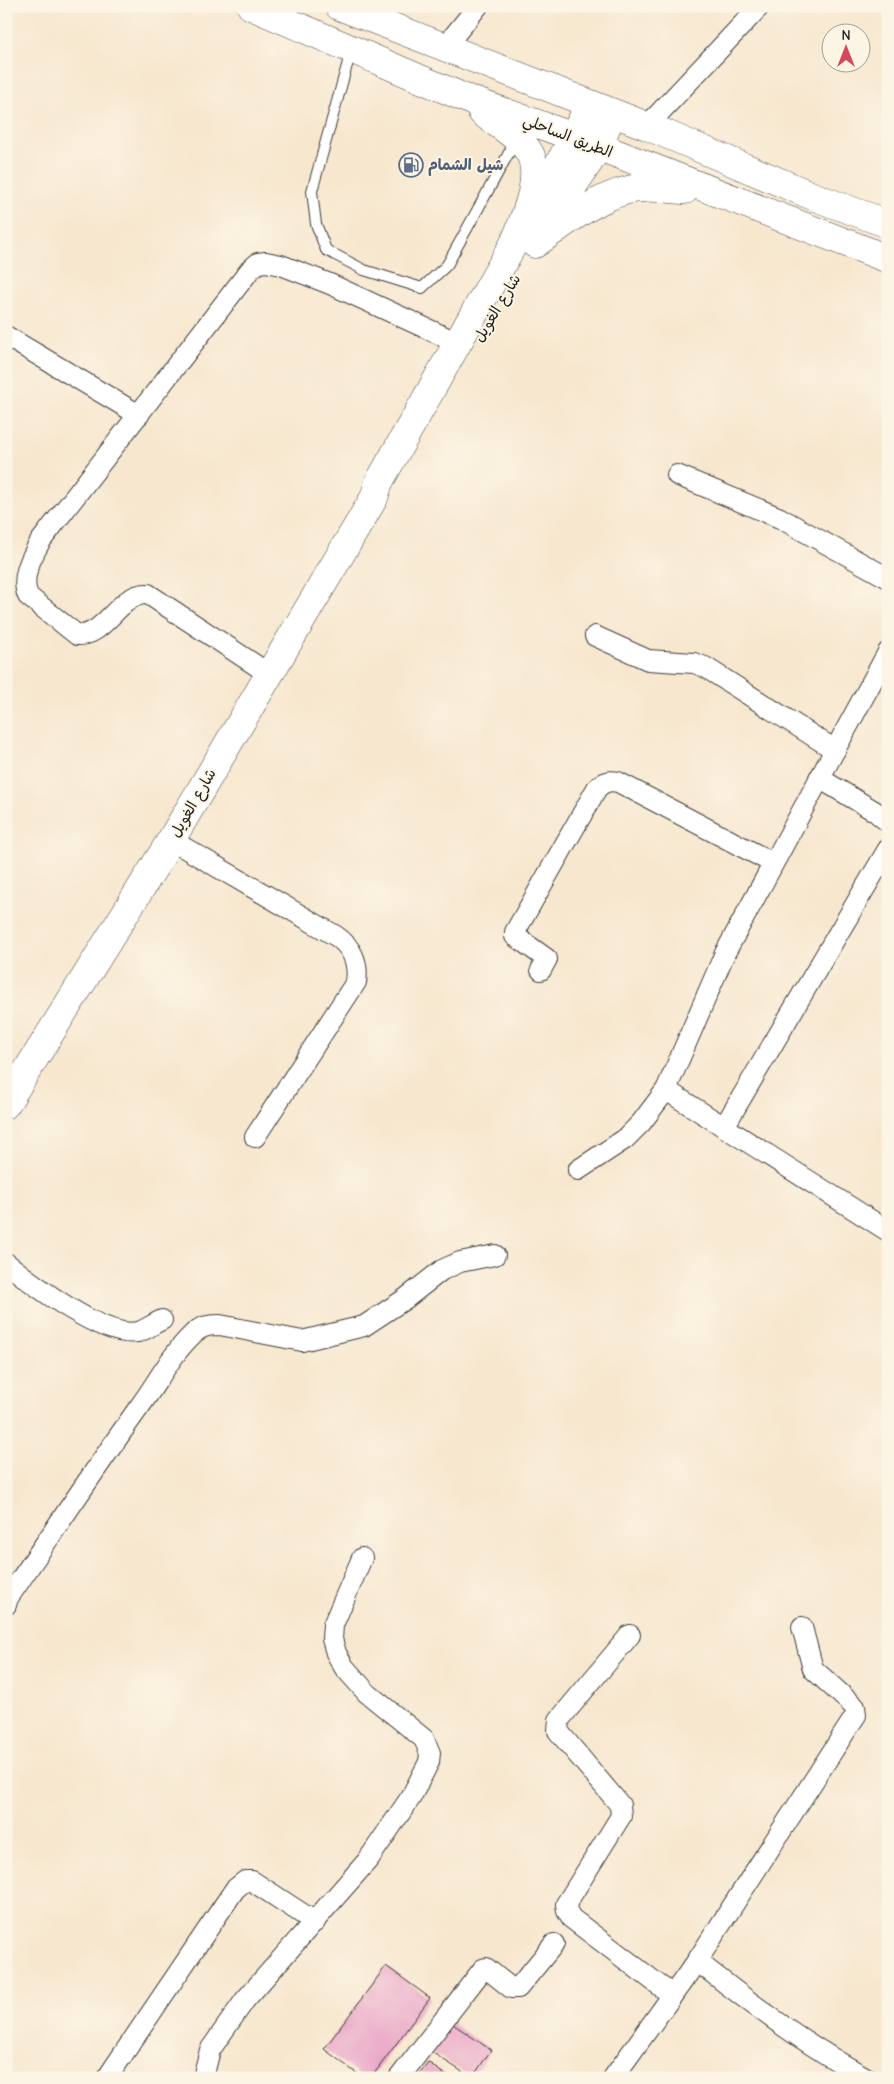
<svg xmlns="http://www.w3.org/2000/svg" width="894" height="2084" font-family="'Comic Neue','Playpen Sans Arabic',sans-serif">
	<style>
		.building { fill: #e9a5c7 }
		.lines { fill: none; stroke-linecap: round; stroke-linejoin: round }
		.lane-casing { stroke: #3d3a37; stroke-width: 12 }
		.street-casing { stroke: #3d3a37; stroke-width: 22 }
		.secondary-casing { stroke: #3d3a37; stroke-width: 29 }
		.highway-casing { stroke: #3d3a37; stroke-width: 29 }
		.lane { stroke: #fff; stroke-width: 10 }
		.street { stroke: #fff; stroke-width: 20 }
		.secondary { stroke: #fff; stroke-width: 28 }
		.highway { stroke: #fff; stroke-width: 28 }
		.labels { text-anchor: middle; stroke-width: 4; stroke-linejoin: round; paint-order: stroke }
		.street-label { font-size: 15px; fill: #1c1c1c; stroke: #fcf5e5 }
		.service-label { font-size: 15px; font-weight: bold; fill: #4e5e75; stroke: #fcf5e5; text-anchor: start }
	</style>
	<rect width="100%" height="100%" fill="#fcf5e5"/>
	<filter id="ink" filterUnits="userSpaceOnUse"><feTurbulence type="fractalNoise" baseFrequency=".02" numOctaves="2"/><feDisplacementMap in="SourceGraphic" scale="10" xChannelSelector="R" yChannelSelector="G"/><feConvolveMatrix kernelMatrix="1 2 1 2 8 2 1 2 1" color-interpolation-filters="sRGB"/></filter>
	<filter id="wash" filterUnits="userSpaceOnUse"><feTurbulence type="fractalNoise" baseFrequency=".0096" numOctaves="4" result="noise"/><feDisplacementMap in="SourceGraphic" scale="20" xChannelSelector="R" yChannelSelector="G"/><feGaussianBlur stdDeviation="1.12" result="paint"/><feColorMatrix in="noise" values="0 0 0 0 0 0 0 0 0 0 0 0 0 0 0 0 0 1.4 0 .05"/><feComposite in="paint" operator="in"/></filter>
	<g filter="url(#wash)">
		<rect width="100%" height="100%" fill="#f7e7cf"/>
		<g id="blocks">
			<g class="building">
				<polygon points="386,1966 430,1998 371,2078 363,2078 324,2049"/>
				<polygon points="450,2022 491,2050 472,2078 430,2051"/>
				<polygon points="428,2062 449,2078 416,2078"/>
			</g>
		</g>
	</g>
	<g filter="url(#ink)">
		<use href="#blocks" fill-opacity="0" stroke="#3d3a37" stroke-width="1"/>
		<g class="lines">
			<g class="lane-casing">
				<polyline id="lane" points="351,51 312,191 316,224 326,250 364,270 422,288 447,265 516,140"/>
			</g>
			<g class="street-casing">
				<g id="street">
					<polyline points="444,48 478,6"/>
					<polyline points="647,126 760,6"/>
					<polyline points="6,336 139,415"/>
					<polyline points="677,475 780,518 888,578"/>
					<polyline points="595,636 648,660 694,663 705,667 835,750"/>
					<polyline points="888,652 725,953 666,1090 888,1231"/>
					<path d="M269 674 148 594C119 592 106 637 77 635L28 596C20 578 31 558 40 542L250 270 258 263 266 262 281 265 330 284 458 343"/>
					<polyline points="819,778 876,812 888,822"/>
					<path d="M171 840 336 936C352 947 359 963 356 982L255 1137"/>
					<path d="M541 970 547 959 515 936V932L597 788C604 782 609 780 618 782L773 863"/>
					<polyline points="724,1127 888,849"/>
					<polyline points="578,1170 625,1139 641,1123 666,1090"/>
					<path d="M6 1263C33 1284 103 1339 138 1332 146 1330 154 1323 162 1320"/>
					<path d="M6 1605 8 1598C52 1534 95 1469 140 1406 157 1383 171 1355 192 1335 200 1326 209 1325 220 1325L302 1341 364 1326 405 1299 442 1270 460 1262 495 1255"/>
					<polyline points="630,1635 559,1720 558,1731 620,1805 621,1816 566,1904 567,1911 571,1918 672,1995"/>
					<path d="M697 1961C751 2004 806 2045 867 2078"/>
					<polyline points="107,2078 235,1889 245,1881 252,1881 315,1922"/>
					<polyline points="203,2078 210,2050 245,2000 368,1860 411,1797 429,1762 430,1753 424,1739 367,1693 344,1667 336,1653 332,1639 333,1625 362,1558"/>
					<polyline points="399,2078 483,1969 486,1968 511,1988 518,1988 554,1944"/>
					<polyline points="613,2078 697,1961 856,1715 855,1707 813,1669 802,1627"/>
				</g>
			</g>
			<g class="secondary-casing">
				<g id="secondary">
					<polyline points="536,243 598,148 612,113"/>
					<polyline points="6,1104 171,840 374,498 379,482 574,137 589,104"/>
				</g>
			</g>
			<g class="highway-casing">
				<g id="highway">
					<polyline points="251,6 465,98 574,137 888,259"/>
					<polyline points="339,6 647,126 815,197 888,224"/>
					<path d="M482 112C496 124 516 134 527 149 545 173 525 215 516 239"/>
					<path d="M535 244C564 224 593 199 628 190 646 185 667 189 685 190"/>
				</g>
			</g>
			<use href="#lane" class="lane"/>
			<use href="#street" class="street"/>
			<use href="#secondary" class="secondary"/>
			<use href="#highway" class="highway"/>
		</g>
	</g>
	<defs>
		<g id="fuel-ring" transform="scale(1.25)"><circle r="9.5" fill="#fcf5e5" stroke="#5c6f8a" stroke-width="1.5"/><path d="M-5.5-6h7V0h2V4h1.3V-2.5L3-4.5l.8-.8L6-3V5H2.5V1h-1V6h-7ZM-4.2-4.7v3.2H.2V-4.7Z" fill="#5c6f8a"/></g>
	</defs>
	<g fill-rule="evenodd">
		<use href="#fuel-ring" x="411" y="165"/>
	</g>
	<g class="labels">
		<g class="street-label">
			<text transform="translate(568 136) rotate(21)" y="5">الطريق الساحلي</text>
			<text transform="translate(497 308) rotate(-59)" y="5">شارع الغويل</text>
			<text transform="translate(193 803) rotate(-60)" y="5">شارع الغويل</text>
		</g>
		<g class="service-label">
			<text x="428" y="170">شيل الشمام</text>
		</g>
	</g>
	<rect width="894" height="2084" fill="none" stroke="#fcf5e5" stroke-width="25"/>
	<g transform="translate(846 48)"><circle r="24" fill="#fcf5e5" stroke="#a29e95"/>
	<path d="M0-4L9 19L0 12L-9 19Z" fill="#d1495b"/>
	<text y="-8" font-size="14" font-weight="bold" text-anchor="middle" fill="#1c1c1c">N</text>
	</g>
</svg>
